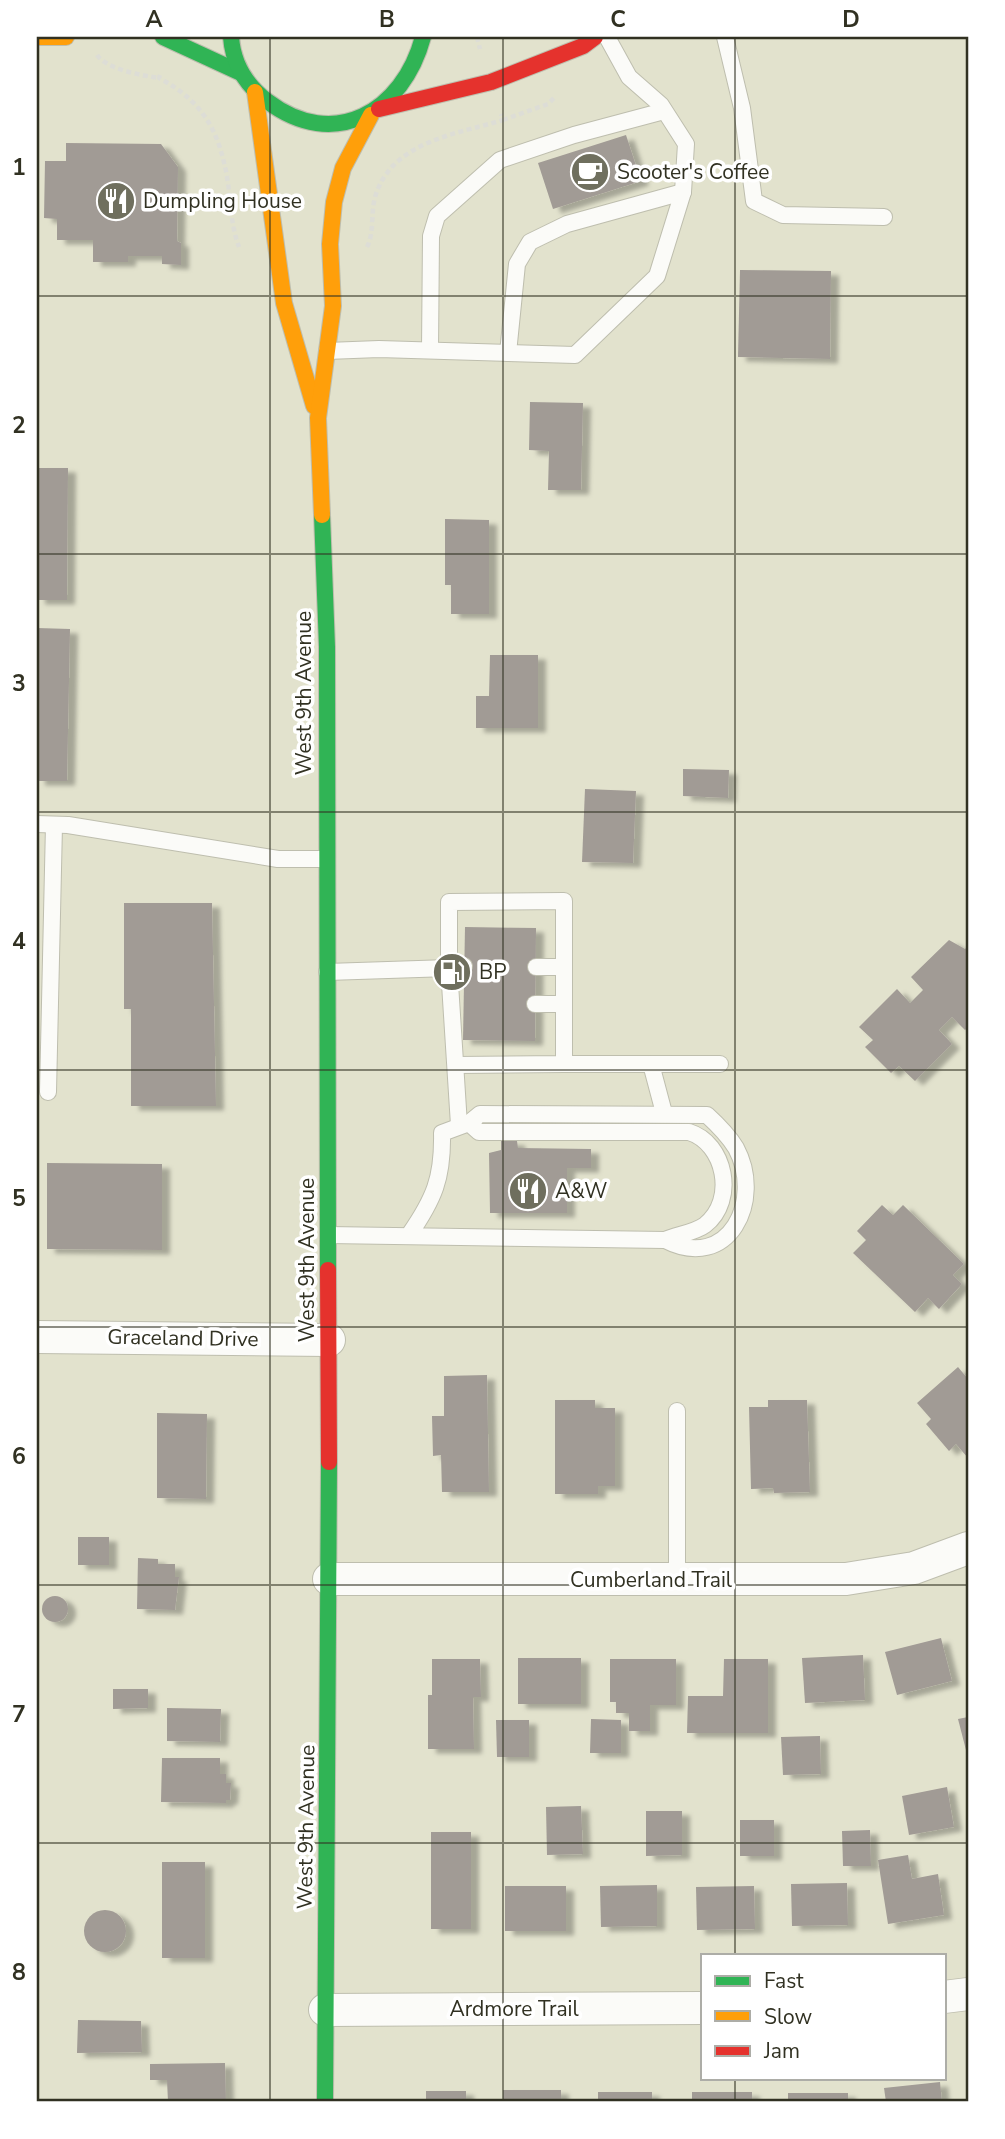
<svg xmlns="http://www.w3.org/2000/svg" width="1005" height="2139" font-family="'Nunito Sans',sans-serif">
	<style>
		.building { fill: #a19b95; filter: url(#shadow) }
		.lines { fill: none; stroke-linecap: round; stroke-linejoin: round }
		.lane-casing { stroke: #bebeae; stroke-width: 18 }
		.street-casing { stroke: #bebeae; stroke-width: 34 }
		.fast-casing { stroke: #bebeae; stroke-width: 18 }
		.slow-casing { stroke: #bebeae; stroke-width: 18 }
		.jam-casing { stroke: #bebeae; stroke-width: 18 }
		.path { stroke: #ddddd6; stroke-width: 4.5; stroke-dasharray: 5 3.5; stroke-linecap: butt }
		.lane { stroke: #fbfbf8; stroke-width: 16 }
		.street { stroke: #fbfbf8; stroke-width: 32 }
		.fast { stroke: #30b455; stroke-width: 16 }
		.slow { stroke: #ff9f0a; stroke-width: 16 }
		.jam { stroke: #e5322d; stroke-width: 16 }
		.grid { fill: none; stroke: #313122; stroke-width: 2; stroke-opacity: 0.55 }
		.labels { text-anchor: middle; stroke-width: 7; stroke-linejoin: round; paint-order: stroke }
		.poi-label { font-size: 21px; fill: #313122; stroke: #fff; text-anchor: start }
		.street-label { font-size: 21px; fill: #313122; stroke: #fff }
		.neatline { fill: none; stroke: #313122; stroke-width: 2.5 }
		.grid-label { font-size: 23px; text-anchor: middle; font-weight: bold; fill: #313122 }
	</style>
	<defs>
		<filter id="shadow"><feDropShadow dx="8" dy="4.5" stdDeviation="2" flood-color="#0004"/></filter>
	</defs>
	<rect width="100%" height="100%" fill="#e2e2cd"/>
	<g class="building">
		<polygon points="626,135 641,181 553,209 538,163"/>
		<polygon points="66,143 161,144 178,167 177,241 181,243 181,265 162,264 162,256 128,256 128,262 93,262 93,240 57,240 57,219 44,218 45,161 66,161"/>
		<polygon points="740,270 831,271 830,359 738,357"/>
		<polygon points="530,402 583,403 581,490 548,490 549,451 529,450"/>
		<polygon points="37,468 68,468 67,600 37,600"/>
		<polygon points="445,519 489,520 489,614 451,614 451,585 445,585"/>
		<polygon points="37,628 70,629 67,781 37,781"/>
		<polygon points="490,655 538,655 538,728 476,728 476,696 489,696"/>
		<polygon points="683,769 729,770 728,798 683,796"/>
		<polygon points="585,789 636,791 633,863 582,862"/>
		<polygon points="124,903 212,903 216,1106 131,1106 131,1009 124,1009"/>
		<polygon points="465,927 536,928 535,1041 463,1040"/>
		<polygon points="949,940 965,949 968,946 968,1027 965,1030 952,1017 939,1030 952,1044 915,1081 899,1066 891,1073 865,1047 873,1040 859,1027 897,989 910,1003 923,990 911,977"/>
		<polygon points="501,1141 517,1141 518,1148 591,1149 591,1168 567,1168 567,1213 490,1213 489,1153 501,1150"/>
		<polygon points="47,1163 162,1164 162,1250 47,1249"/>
		<polygon points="882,1205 893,1215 903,1205 964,1264 953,1275 962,1284 939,1309 928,1298 915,1312 853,1253 866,1240 857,1231"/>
		<polygon points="958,1367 968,1379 968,1458 956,1444 949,1451 926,1424 931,1419 917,1403"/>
		<polygon points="487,1375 489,1492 442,1492 441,1455 433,1456 432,1416 444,1416 444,1376"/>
		<polygon points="555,1400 595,1400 595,1408 615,1408 615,1486 598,1486 598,1494 555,1494"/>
		<polygon points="768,1400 807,1400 810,1492 774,1493 773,1488 751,1489 749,1407 768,1407"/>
		<polygon points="157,1413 207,1414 206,1499 157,1498"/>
		<rect x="78" y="1537" width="31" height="28"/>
		<polygon points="138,1558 158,1559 158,1564 175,1564 175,1577 179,1577 175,1610 137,1609"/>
		<circle cx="55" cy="1609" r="13"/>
		<polygon points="941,1638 952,1681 897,1695 885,1652"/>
		<polygon points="863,1655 865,1700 805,1703 802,1658"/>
		<rect x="518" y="1658" width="63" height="46"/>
		<polygon points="432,1659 480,1659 481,1697 473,1697 474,1749 428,1749 428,1695 432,1695"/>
		<polygon points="610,1659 676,1659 676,1705 650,1705 650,1731 629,1731 629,1713 616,1713 616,1702 610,1702"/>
		<polygon points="724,1659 768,1659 768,1733 687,1733 688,1696 723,1696"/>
		<polygon points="113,1689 148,1689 148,1708 113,1709"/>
		<polygon points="167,1708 221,1709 220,1742 167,1741"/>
		<polygon points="968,1717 968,1754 967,1754 958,1719"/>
		<polygon points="591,1719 621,1720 621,1753 590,1753"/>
		<polygon points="496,1720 529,1720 529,1757 497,1757"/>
		<polygon points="820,1736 821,1774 783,1775 781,1737"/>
		<polygon points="162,1758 220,1758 220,1774 226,1774 226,1783 231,1783 230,1800 226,1800 226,1803 161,1802"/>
		<polygon points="947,1787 954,1827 909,1835 902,1796"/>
		<polygon points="581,1806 583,1854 547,1855 546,1807"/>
		<polygon points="646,1811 682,1811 682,1855 646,1856"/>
		<rect x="740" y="1820" width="34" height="36"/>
		<polygon points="870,1830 871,1866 843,1866 842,1831"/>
		<rect x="431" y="1832" width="40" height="97"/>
		<polygon points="908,1855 912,1879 938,1874 944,1915 888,1924 878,1860"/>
		<rect x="162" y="1862" width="43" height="96"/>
		<polygon points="847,1883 848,1925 792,1926 791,1884"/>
		<polygon points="657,1885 657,1926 601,1927 600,1886"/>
		<rect x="505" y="1886" width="61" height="45"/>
		<polygon points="754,1886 755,1929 697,1930 696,1887"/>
		<circle cx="105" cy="1931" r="21"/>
		<polygon points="78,2020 141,2021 142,2052 77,2053"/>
		<polygon points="225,2063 226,2102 168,2102 167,2080 150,2080 150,2064"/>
		<polygon points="940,2082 942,2102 886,2102 884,2088"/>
		<rect x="503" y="2090" width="58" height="12"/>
		<rect x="426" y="2091" width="40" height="11"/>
		<rect x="598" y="2092" width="54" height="10"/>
		<rect x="692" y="2092" width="60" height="10"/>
		<rect x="788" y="2093" width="60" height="9"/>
	</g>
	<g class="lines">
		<g class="lane-casing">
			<g id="lane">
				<polyline points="725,37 742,108 754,201 783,215 884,217"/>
				<polyline points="430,350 431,236 437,216 500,160 574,135 664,111"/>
				<polyline points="327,351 379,349 575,355 657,276 683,192 686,144 661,105 629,77 607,37"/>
				<polyline points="508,353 517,264 530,242 567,224 683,192"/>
				<polyline points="37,824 68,825 278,859 326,859"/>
				<polyline points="536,967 564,967"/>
				<polyline points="327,972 449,968 459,1125"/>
				<polyline points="535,1004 564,1004"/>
				<polyline points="564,1064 651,1064 664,1113"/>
				<polyline points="651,1064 720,1064"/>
				<polyline points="457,1065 564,1064 564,901 449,902 449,968 464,966"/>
				<polyline points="48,1092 54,825"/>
				<path d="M469 1123 479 1132H689C725 1143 737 1200 705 1225 696 1232 677 1235 665 1240"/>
				<path d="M328 1235 665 1240C729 1273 764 1200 736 1148 728 1135 718 1125 707 1115L480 1114 469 1123 442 1133C443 1178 434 1199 409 1235"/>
				<polyline points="677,1411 677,1580"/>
			</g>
		</g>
		<g class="street-casing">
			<g id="street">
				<polyline points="37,1337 329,1340"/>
				<polyline points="329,1579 846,1579 914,1568 968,1548"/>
				<polyline points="944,1997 968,1994"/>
				<polyline points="325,2010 702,2008"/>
			</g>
		</g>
		<g class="fast-casing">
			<g id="fast">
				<polyline points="163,37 241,73"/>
				<path d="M231 37C233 64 246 85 267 101 334 152 403 112 423 37"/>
				<polyline points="322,515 327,647 328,1270"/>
				<polyline points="325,2102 329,1462"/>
			</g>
		</g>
		<g class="slow-casing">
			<g id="slow">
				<polyline points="37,37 66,37"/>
				<polyline points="255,92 284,303 314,406"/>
				<polyline points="322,515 318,418 333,306 330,244 334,202 343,168 371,115"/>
			</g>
		</g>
		<g class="jam-casing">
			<g id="jam">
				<polyline points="379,109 491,82 583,46 595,37"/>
				<polyline points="328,1270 329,1462"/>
			</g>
		</g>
		<g class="path">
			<polyline points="477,37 480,49"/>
			<path d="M97 55C108 70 141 75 159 78"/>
			<path d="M160 75 159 78C204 102 220 132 228 183 231 205 231 226 239 247"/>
			<polyline points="503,120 548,104 554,98"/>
			<path d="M367 247C375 232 370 211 376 194 394 141 457 134 503 120L501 114"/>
		</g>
		<use href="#lane" class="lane"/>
		<use href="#street" class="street"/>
		<use href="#fast" class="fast"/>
		<use href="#slow" class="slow"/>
		<use href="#jam" class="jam"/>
	</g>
	<path class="grid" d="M270 37V2102M503 37V2102M735 37V1955M37 296H968M37 554H968M37 812H968M37 1070H968M37 1327H968M37 1585H968M37 1843H968M735 2078V2102"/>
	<defs>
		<g id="cafe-disc" transform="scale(2.0125)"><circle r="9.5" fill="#6f6f5e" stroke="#fff"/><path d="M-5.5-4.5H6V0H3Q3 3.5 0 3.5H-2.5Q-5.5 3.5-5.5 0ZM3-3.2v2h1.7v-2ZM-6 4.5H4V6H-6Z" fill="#fff"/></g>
		<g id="restaurant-disc" transform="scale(2.0125)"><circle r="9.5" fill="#6f6f5e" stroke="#fff"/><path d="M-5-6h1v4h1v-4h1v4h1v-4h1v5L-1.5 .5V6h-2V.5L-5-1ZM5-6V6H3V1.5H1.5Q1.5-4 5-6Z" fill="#fff"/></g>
		<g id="fuel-disc" transform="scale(2.0125)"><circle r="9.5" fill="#6f6f5e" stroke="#fff"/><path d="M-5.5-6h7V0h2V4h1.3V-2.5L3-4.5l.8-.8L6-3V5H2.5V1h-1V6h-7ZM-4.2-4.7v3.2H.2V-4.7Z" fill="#fff"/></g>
	</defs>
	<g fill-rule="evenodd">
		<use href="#cafe-disc" x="590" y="172"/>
		<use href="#restaurant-disc" x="116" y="201"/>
		<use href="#fuel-disc" x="452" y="972"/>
		<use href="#restaurant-disc" x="528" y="1191"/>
	</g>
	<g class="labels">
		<g class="poi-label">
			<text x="617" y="179">Scooter's Coffee</text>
			<text x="143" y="208">Dumpling House</text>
			<text x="479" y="979">BP</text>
			<text x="555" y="1198">A&amp;W</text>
		</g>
		<g class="street-label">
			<text transform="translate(304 693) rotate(-90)" y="7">West 9th Avenue</text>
			<text transform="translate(307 1260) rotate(-90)" y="7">West 9th Avenue</text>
			<text transform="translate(183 1338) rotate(1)" y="7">Graceland Drive</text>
			<text x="651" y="1587">Cumberland Trail</text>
			<text transform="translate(306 1827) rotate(-89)" y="7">West 9th Avenue</text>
			<text x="514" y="2016">Ardmore Trail</text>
		</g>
	</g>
	<rect width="1005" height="2139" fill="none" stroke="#ffffff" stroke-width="77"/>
	<rect x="701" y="1954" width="245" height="126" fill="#ffffff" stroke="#adada7" stroke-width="2"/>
	<rect x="715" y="1976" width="35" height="10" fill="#30b455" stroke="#adada7" stroke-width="2"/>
	<text x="764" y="1988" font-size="21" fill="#313122">Fast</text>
	<rect x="715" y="2011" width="35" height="10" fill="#ff9f0a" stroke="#adada7" stroke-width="2"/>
	<text x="764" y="2024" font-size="21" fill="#313122">Slow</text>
	<rect x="715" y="2046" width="35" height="10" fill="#e5322d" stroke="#adada7" stroke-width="2"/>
	<text x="764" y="2058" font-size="21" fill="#313122">Jam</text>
	<rect x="38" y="38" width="929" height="2062" class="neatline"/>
	<g class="grid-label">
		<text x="154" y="27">A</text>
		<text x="387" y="27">B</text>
		<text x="618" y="27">C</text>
		<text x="851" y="27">D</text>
		<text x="19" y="175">1</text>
		<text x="19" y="433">2</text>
		<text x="19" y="691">3</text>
		<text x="19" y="949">4</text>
		<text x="19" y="1206">5</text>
		<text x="19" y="1464">6</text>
		<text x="19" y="1722">7</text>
		<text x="19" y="1980">8</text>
	</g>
</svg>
